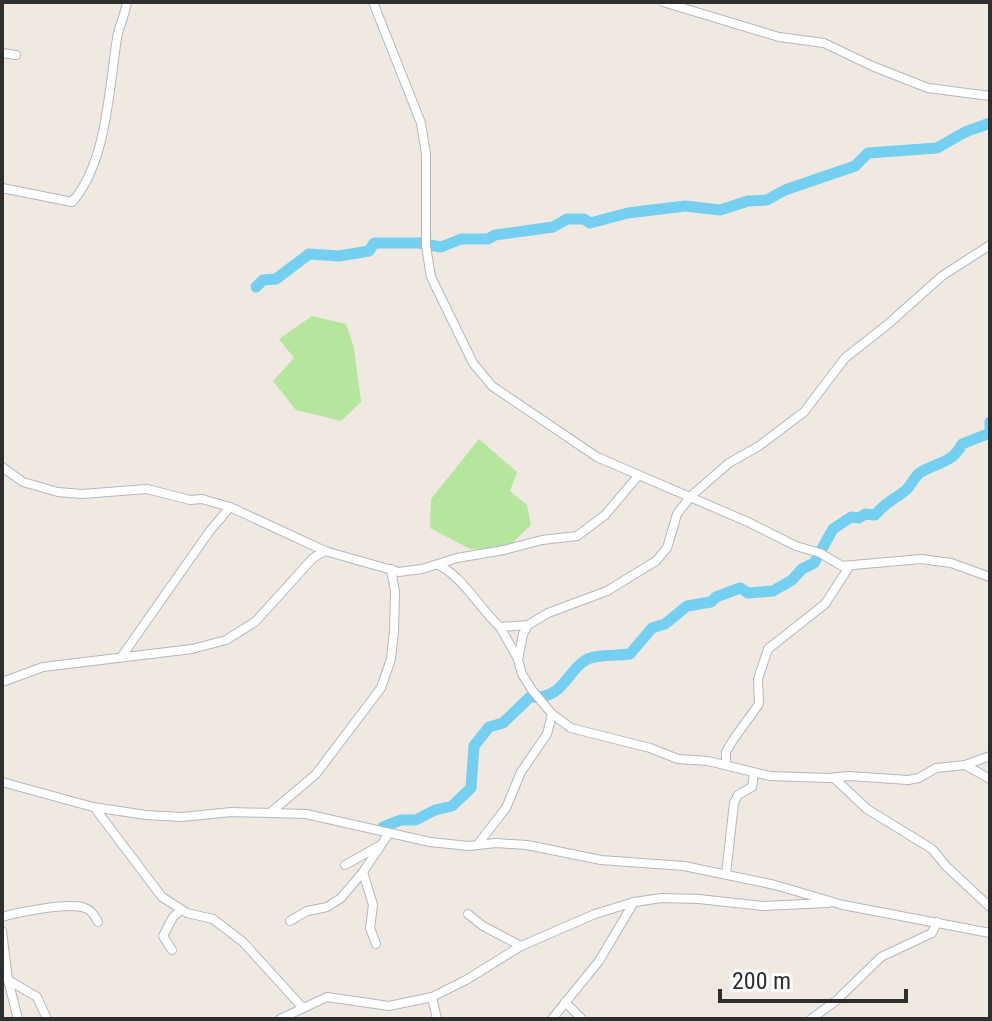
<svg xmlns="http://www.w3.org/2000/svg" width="992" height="1021" viewBox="0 0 992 1021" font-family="'Roboto Condensed',sans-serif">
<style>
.green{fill:#b6e59e}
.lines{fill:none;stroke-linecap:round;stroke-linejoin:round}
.river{stroke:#75cff0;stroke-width:11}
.minor-casing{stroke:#b4b7c1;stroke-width:10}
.minor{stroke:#fff;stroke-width:8}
</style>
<rect width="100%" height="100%" fill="#efe9e1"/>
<!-- green -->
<g class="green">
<path d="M 312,316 L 346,324 L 354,348 L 361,402 L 341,421 L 296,410 L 273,381 L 294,358 L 279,339 Z"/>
<path d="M 479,439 L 517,472 L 510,491 L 527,505 L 531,525 L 507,548 L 470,549 L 430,528 L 431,499 Z"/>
</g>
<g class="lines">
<!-- river -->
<g class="river">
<path d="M 256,287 L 263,280 L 276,279 L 309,254 L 339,256 L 369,251 L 374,243 L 419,243 L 441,247 L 461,239 L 488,239 L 495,235 L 553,227 L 567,219 L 584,219 L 590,223 L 628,213 L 685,206 L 720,210 L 748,201 L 767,200 L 785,190 L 855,166 L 868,153 L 937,148 L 965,132 L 990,123"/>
<path d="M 383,827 L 401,820 L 416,820 L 435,810 L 452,806 L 471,788 L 474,746 L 489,727 L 503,723 L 530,697 C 564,700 566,671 586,660 C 596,654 618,656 630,654 L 652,628 L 665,624 L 687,606 L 711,602 L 716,597 L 740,588 L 748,593 L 773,591 L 792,580 L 802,569 L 814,563 L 833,529 L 851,517 L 859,518 L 865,514 L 875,515 C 887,501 892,501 905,491 C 911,486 914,476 921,472 C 936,463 954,462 962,444 L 990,433 L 990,422"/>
</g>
<!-- minor casing -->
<g class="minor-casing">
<g id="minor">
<path d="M 373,2 L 421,123 L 426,154 L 426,246 L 431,277 L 473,363 L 492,386 L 597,457 L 748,522 L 796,546 L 820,553 L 842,566 L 921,559 L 951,563 L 990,577"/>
<path d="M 663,2 L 779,37 L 824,43 L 872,66 L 928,88 L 990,96"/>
<path d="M 2,53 L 16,55"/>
<path d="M 2,188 L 72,202 C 107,163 109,88 117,38 C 119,26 125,15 127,2"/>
<path d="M 990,245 L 942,276 L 887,325 L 845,358 L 804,412 L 759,446 L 729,463 L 691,496 L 677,514 L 667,548 L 656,561 L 607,591 L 548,613 L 528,625 L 523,634 L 518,660 L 522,674 L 532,690 L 552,714 L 571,728 L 650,748 L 678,759 L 708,761 L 770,776 L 828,778 L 849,776 L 908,780 L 919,778 L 936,768 L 965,765 L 990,756"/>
<path d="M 2,467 L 23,482 L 58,492 L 82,494 L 147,489 L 190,500 L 202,499 L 230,507 L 325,551"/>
<path d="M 439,565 C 465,579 478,607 500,627"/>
<path d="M 122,656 L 209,532 L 230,507"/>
<path d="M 517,657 L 500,627 L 528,625"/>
<path d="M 2,682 L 43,667 L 192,649 L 226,640 L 255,622 L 313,558 L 325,551 L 399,572 L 422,569 L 457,558 L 504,550 L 542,540 L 577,536 L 605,515 L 638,476"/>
<path d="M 726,764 L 726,752 L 733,740 L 759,704 L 758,679 L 768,649 L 825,604 L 849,567"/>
<path d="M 965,765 L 990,779"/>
<path d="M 834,778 L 867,809 L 932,849 L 946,866 L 990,907"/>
<path d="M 2,782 L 93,807 L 146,815 L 182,817 L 231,812 L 306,814 L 430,842 L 469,846 L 496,843 L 527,845 L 601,860 L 684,866 L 775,885 L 843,905 L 990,933"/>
<path d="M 94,807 L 162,897 L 187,913 L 213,919 L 243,942 L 302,1007"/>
<path d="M 270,813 L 316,774 L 381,688 L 391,659 L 394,631 L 395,592 L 391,569"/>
<path d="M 478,844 L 506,808 L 521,772 L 547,734 L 552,714"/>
<path d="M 345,865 L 379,846"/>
<path d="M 363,872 L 373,905 L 370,928 L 376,944"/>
<path d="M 726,874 L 734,803 L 738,795 L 752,787 L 754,773"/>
<path d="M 468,914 L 483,926 L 521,946"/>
<path d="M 2,917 C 18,912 70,902 85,908 C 92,910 95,917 98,922"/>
<path d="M 290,921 L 307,911 L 327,907 L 341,898 L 363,872 L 389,833"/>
<path d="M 2,931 L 8,980 L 18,1019"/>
<path d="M 172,950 L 163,936 L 173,917 L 181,910"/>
<path d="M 8,980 L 37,997 L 47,1019"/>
<path d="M 432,997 L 437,1019"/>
<path d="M 565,1002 L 582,1019"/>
<path d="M 280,1019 L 327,997 L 389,1006 L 432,997 L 466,980 L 521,946 L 595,914 L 634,902 L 662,898 L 699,899 L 763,906 L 828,903"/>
<path d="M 552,1019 L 599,961 L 634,902"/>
<path d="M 811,1019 L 837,1000 L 881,957 L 932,933 L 937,922"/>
</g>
</g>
<!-- minor -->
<use href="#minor" class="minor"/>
</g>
<!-- border -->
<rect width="992" height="1021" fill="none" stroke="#2e2e2e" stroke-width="8"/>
<!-- scale -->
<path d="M720 989v12h186v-12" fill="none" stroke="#2e2e2e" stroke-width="4"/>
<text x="732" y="989" font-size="24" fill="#2e2e2e" stroke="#ffffff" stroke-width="6" paint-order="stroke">200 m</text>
</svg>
